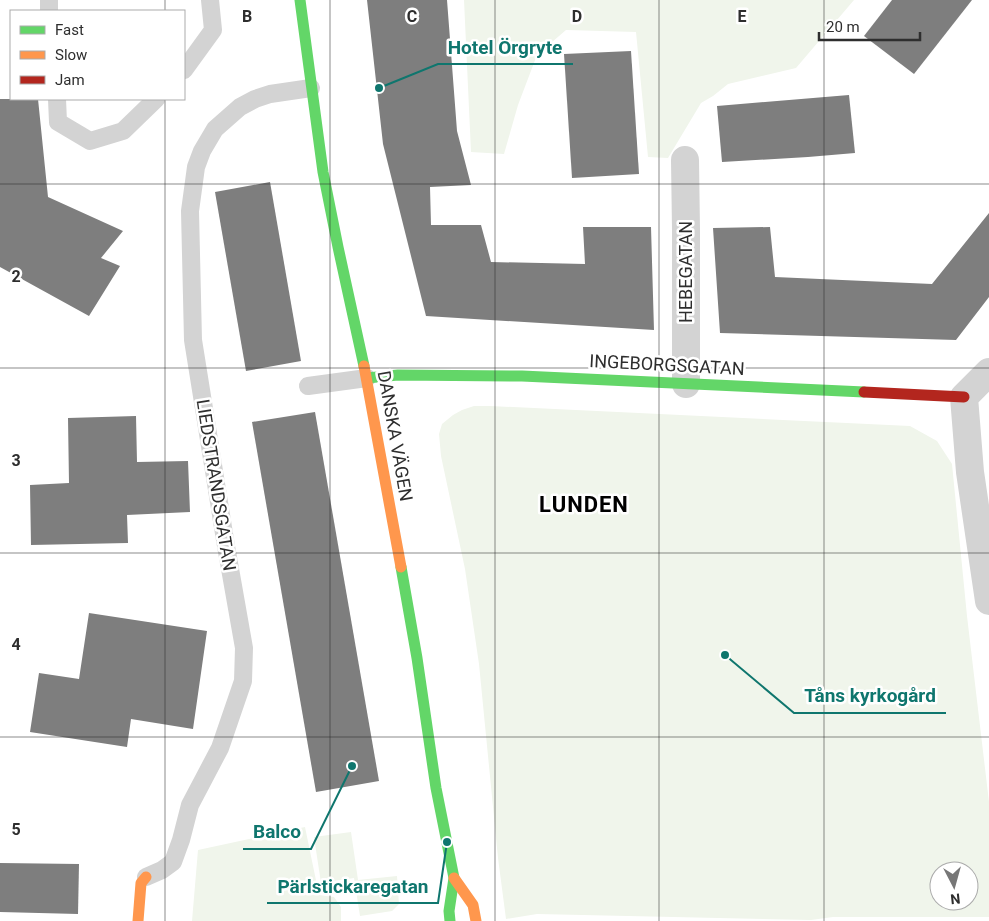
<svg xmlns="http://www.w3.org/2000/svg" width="989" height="921" viewBox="0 0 989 921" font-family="Roboto,sans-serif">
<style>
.green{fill:#f0f5eb;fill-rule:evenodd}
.building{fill:#7e7e7e}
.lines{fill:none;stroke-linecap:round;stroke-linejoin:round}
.lane{stroke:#d3d3d3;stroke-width:18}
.street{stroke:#d3d3d3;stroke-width:28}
.fast{stroke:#63d668;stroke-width:11}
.slow{stroke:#ff974d;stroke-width:11}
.jam{stroke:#b3261e;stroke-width:11}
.grid{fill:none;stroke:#2e2e2e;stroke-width:1;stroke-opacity:0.55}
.labels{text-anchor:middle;stroke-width:5;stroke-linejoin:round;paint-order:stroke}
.street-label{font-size:18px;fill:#2e2e2e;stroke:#fff}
.district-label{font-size:22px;font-weight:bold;letter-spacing:1px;fill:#000;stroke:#fff}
.grid-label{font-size:16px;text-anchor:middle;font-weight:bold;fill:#2e2e2e;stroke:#fff;stroke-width:5;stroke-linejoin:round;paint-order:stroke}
.leader{fill:none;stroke:#0f766e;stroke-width:2}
.callout-dot{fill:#0f766e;stroke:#fff;stroke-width:2}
.callout-label{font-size:19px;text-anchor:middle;font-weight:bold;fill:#0f766e;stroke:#fff;stroke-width:5;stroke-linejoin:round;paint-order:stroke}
</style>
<rect width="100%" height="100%" fill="#fff"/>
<!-- green -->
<g class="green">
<path d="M 464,0 L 854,0 L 796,68 L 728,84 L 713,96 L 701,103 L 668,158 L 648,157 L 636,32 L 566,30 L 537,55 L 518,105 L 504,154 L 471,152 Z"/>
<path d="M 474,406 L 490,406 L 910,426 L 937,441 L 952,464 L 967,616 L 989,802 L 989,917 L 833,917 L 811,920 L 537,914 L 506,919 L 498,858 L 479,664 L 465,569 L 441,456 L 439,434 L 442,424 L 453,415 L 462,410 ZM 939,871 L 969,871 L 969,901 L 939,901 Z"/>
<path d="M 305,827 L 319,895 L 334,897 L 341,907 L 341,921 L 192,921 L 198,850 Z"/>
<path d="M 351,832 L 358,880 L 397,876 L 399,904 L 392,911 L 360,916 L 354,878 L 321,883 L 314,837 Z"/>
</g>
<!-- building -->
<g class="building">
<path d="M 367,0 L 447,0 L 457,131 L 471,185 L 430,187 L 431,225 L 481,225 L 491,262 L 585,264 L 583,227 L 651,227 L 654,330 L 426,316 L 383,144 Z"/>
<path d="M 892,0 L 972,0 L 914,74 L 864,36 Z"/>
<path d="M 631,51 L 639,174 L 572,178 L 564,54 Z"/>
<path d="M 849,95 L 855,153 L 808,157 L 722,162 L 717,106 Z"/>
<path d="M 0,99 L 38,99 L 48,197 L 123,231 L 101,258 L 120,266 L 89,316 L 0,267 Z"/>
<path d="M 270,182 L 301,361 L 246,371 L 215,192 Z"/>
<path d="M 989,213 L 989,297 L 956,340 L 720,333 L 713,228 L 770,227 L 775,277 L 932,284 Z"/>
<path d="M 315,412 L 379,781 L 316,792 L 252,422 Z"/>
<path d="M 136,416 L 137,462 L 188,461 L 190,512 L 127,515 L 128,543 L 31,545 L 30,485 L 69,483 L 68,418 Z"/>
<path d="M 89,613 L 207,631 L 193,729 L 131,719 L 127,747 L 30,732 L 39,673 L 79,679 Z"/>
<path d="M 0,863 L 79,864 L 78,914 L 0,912 Z"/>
</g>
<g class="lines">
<!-- lane -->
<g class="lane">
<path d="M 49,0 L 49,11"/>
<path d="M 184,70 L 213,30 L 210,0"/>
<path d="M 57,99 L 58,122 L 90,141 L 123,131 L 156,99"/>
<path d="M 308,386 L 367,378"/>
<path d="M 146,877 L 162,870 L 173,862 L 181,840 L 190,805 L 220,748 L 243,681 L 244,648 L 226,546 L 193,340 L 190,211 L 196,167 L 202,151 L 215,129 L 240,107 L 255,99 L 270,94 L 311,88"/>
</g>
<!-- street -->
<g class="street">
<path d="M 685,160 L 686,230 L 686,384"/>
<path d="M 989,372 L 964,397 L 970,472 L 989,601"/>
</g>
<!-- fast -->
<g class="fast">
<path d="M 300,0 L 323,172 L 338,247 L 364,366"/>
<path d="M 367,378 L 398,375 L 522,376 L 864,392"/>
<path d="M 401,567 L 417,658 L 436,788 L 454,878 L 449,911 L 450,921"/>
</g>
<!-- slow -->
<g class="slow">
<path d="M 364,366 L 401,567"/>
<path d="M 454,878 L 473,905 L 476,921"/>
<path d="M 138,921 L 141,883 L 146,877"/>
</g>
<!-- jam -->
<path class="jam" d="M 864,392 L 964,397"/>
</g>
<!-- grid -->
<path class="grid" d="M 165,0 L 165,11M 330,0 L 330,921M 495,0 L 495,921M 659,0 L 659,921M 824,0 L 824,921M 165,99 L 165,921M 0,184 L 989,184M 0,368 L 989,368M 0,553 L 989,553M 0,737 L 989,737"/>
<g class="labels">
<!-- street labels -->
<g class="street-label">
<text transform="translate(686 272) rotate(-90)" y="6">HEBEGATAN</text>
<text transform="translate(667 365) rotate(3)" y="6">INGEBORGSGATAN</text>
<text transform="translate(395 436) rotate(80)" y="6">DANSKA VÄGEN</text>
<text transform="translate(216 485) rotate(81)" y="6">LIEDSTRANDSGATAN</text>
</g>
<!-- district labels -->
<g class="district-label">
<text x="584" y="512">LUNDEN</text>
</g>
</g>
<g class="grid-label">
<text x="247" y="22">B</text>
<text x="412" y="22">C</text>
<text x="577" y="22">D</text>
<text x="742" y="22">E</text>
<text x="16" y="282">2</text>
<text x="16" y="466">3</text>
<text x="16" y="650">4</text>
<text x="16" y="835">5</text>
</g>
<!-- callouts -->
<path class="leader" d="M379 88L438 64H573M725 655L794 713H946M352 766L311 849H243M447 842L438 903H267"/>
<g class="callout-dot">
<circle cx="379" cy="88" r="5"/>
<circle cx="725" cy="655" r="5"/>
<circle cx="352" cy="766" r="5"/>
<circle cx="447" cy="842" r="5"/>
</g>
<g class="callout-label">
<text x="505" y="54">Hotel Örgryte</text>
<text x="870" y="702">Tåns kyrkogård</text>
<text x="277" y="838">Balco</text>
<text x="353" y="893">Pärlstickaregatan</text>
</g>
<!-- legend -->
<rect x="10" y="10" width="175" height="90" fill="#ffffff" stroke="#ababab"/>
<rect x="20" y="26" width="25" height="8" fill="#63d668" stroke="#ababab"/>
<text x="55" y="35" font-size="15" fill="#2e2e2e">Fast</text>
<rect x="20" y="51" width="25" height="8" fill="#ff974d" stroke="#ababab"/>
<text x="55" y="60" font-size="15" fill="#2e2e2e">Slow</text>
<rect x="20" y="76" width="25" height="8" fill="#b3261e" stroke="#ababab"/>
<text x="55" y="85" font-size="15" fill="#2e2e2e">Jam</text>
<!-- north arrow -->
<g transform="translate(954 886) rotate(174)"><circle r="24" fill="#ffffff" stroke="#ababab"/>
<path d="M0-4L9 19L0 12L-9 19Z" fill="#777777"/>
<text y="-8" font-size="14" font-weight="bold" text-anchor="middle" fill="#2e2e2e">N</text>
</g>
<!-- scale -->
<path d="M819 32v8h101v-8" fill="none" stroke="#2e2e2e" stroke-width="2.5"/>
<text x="826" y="32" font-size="15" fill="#2e2e2e" stroke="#ffffff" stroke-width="4" paint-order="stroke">20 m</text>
</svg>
